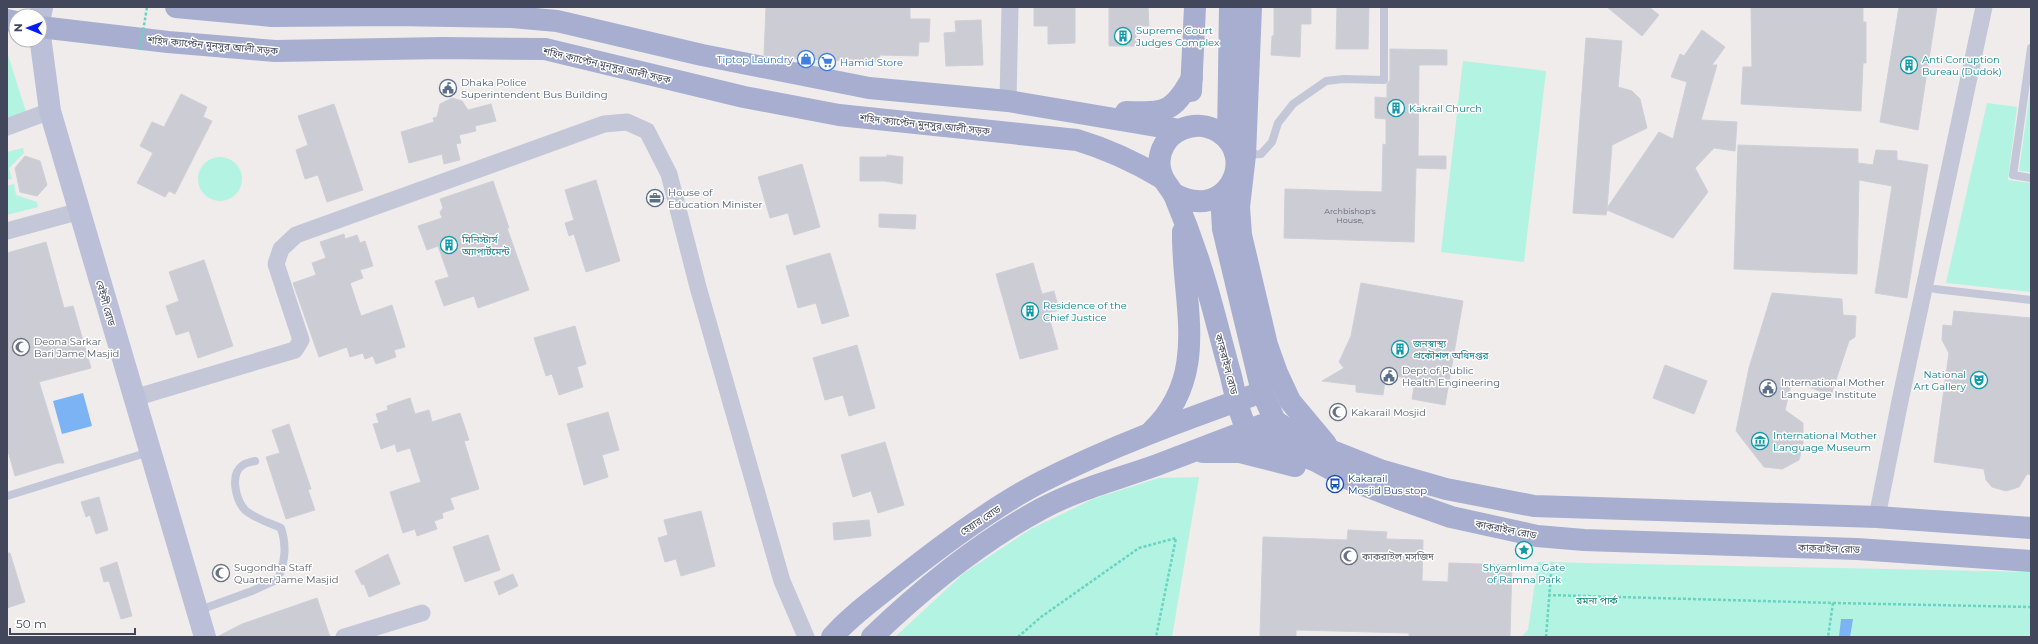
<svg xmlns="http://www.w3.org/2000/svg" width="2038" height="644" viewBox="0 0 2038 644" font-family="Montserrat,'Noto Sans Bengali',sans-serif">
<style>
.green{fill:#b3f3e1}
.water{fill:#7bb3f5}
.building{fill:#cbccd4;stroke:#cfcfd8}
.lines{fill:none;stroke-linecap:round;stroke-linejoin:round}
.path{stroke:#68d4c3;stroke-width:2.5;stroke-dasharray:3 2;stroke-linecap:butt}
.service{stroke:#c3c7d8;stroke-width:8}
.minor{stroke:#c3c7d8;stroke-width:17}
.secondary{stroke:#bbbfd8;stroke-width:22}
.primary{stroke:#a7aecf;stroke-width:22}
.path-bridge{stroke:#68d4c3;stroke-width:2.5;stroke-dasharray:3 2;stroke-linecap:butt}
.labels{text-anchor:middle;stroke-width:3;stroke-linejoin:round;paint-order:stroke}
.number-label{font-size:8px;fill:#646879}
.culture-label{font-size:10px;fill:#0d838f;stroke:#fff;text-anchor:start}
.street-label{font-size:10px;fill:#42475b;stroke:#fff}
.shop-label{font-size:10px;fill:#366cbe;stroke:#fff;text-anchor:end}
.service-label{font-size:10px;fill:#4e5e75;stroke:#fff;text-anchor:start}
.worship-label{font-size:10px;fill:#5b616d;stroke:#fff;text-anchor:start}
.transit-label{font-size:10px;fill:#164399;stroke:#fff;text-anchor:start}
.park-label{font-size:10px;fill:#0c836f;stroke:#fff}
</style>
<rect width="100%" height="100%" fill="#efeceb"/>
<!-- green -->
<g class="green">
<path d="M 7,52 L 26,112 L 7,118 Z"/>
<path d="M 1463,61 L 1546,71 L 1524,262 L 1441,252 Z"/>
<path d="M 2031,85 L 2031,172 L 2019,171 Z"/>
<path d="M 1987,103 L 2017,107 L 2008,180 L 2031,183 L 2031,292 L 1946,283 Z"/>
<path d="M 23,148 L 24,153 L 9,168 L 12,179 L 7,180 L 7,152 Z"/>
<circle cx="220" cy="179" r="22"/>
<path d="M 14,184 L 16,195 L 37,202 L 38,207 L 7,215 L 7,186 Z"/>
<path d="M 1199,477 L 1172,637 L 895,637 L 964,573 L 1031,529 L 1093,499 L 1159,478 Z"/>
<path d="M 1538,562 L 2031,572 L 2031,637 L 1521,637 L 1528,630 Z"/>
</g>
<!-- water -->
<g class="water">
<path d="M 83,393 L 92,426 L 62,434 L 53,401 Z"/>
<path d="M 1841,619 L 1853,619 L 1850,637 L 1839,637 Z"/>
</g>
<!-- building -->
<g class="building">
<path d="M 766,7 L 910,7 L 910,19 L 930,19 L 929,42 L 919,42 L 918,56 L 880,55 L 879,62 L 783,58 L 764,55 Z"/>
<path d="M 1034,7 L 1075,7 L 1075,43 L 1048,44 L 1048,26 L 1034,26 Z"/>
<path d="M 1109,7 L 1148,7 L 1149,26 L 1136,26 L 1136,46 L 1109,46 Z"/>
<path d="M 1274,7 L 1311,7 L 1311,24 L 1301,24 L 1300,57 L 1271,55 L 1272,36 L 1274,36 Z"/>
<path d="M 1337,7 L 1369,7 L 1368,49 L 1336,49 Z"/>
<path d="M 1607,7 L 1649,7 L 1659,15 L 1642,36 Z"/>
<path d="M 1751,7 L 1863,7 L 1863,22 L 1866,22 L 1866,63 L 1863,63 L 1861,111 L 1741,104 L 1743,67 L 1752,67 Z"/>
<path d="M 1899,7 L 1937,7 L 1918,130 L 1880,122 Z"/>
<path d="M 981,20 L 983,65 L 946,66 L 944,33 L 956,32 L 955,21 Z"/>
<path d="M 1702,30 L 1725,47 L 1712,65 L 1717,65 L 1701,120 L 1737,122 L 1735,151 L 1714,148 L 1695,168 L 1708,192 L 1673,238 L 1607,210 L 1606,215 L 1573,213 L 1586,38 L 1622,41 L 1618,87 L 1632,91 L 1640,99 L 1647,128 L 1612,145 L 1607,208 L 1659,132 L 1673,139 L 1687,82 L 1671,77 L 1680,54 L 1684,56 Z"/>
<path d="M 1390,49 L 1447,50 L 1447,65 L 1419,65 L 1418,156 L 1446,156 L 1446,169 L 1416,168 L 1414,242 L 1284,238 L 1285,189 L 1382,192 L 1383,144 L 1386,145 L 1386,119 L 1375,118 L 1375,97 L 1387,98 L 1387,84 L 1390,80 Z"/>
<path d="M 181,94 L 207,107 L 203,117 L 212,121 L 175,194 L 169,191 L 165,197 L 137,183 L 153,153 L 140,146 L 152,122 L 164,127 Z"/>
<path d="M 452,98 L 462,101 L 468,110 L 491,104 L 496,121 L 475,126 L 476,131 L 459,135 L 461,143 L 456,144 L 460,160 L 444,164 L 442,154 L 409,163 L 401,132 L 434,122 L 433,118 L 437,117 L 440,104 Z"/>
<path d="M 334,104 L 363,190 L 327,202 L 318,175 L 305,179 L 296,150 L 308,145 L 298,116 Z"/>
<path d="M 1738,145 L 1858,149 L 1858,163 L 1873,165 L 1876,150 L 1897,151 L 1897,160 L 1928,165 L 1907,298 L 1875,293 L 1892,186 L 1859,180 L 1857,274 L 1734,269 Z"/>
<path d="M 887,155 L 903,157 L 902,184 L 885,181 L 860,181 L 860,157 L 887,157 Z"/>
<path d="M 25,156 L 40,161 L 47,185 L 37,196 L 20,192 L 15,168 Z"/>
<path d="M 802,164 L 820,227 L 794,235 L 788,213 L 770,218 L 758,177 Z"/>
<path d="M 596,180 L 620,261 L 586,272 L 574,234 L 569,236 L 565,223 L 574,220 L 565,190 Z"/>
<path d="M 493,181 L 509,228 L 507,228 L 529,290 L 478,308 L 474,296 L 444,306 L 435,281 L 449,277 L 438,246 L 427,250 L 418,226 L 442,218 L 440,212 L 443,208 L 440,199 Z"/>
<path d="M 879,214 L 916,215 L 915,229 L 879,227 Z"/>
<path d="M 344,234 L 345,239 L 357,235 L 360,243 L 365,241 L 373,266 L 360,270 L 363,278 L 350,283 L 361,316 L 392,305 L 403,340 L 405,347 L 394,350 L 396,357 L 376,364 L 373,356 L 365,359 L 363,353 L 350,357 L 347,347 L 319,357 L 293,283 L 316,275 L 312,263 L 326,258 L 320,242 Z"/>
<path d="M 46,242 L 64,308 L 73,306 L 91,368 L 39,382 L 64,463 L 58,463 L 15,476 L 7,447 L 7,253 Z"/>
<path d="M 830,253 L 849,316 L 822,324 L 816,303 L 798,308 L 786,266 Z"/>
<path d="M 204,260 L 233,346 L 198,358 L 189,331 L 176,335 L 166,306 L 179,301 L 169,272 Z"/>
<path d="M 1033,263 L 1042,294 L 1054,291 L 1059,310 L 1048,313 L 1058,349 L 1020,359 L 996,274 Z"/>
<path d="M 1361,283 L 1463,301 L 1445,405 L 1412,399 L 1415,380 L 1386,374 L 1383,395 L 1356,392 L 1356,385 L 1322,381 L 1344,368 L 1339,362 L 1351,336 Z"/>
<path d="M 1772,293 L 1842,299 L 1843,315 L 1856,316 L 1855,337 L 1849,341 L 1831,395 L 1792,381 L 1785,410 L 1803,423 L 1803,444 L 1799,460 L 1782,469 L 1764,467 L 1736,431 L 1749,368 Z"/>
<path d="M 1954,311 L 2031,318 L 2031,475 L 2027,474 L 2019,487 L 2006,491 L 1992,487 L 1986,480 L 1984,469 L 1934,462 L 1949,353 L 1942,340 L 1943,325 L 1952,326 Z"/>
<path d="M 575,326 L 586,364 L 577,367 L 583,387 L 559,395 L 552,374 L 546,376 L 534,338 Z"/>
<path d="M 857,345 L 875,408 L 849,416 L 843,395 L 825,400 L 813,358 Z"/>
<path d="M 1665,365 L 1707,381 L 1694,414 L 1653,398 Z"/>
<path d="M 410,398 L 415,414 L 429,410 L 432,422 L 460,413 L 469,440 L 464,441 L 479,489 L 450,498 L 454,509 L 442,513 L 443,518 L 434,521 L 437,529 L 417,536 L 415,529 L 403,533 L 390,492 L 421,482 L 410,448 L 397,452 L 395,444 L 381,449 L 373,424 L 379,423 L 376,414 L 388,410 L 387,406 Z"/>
<path d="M 608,412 L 619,450 L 602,455 L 608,477 L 584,485 L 567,424 Z"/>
<path d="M 289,424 L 311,489 L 308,490 L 315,510 L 286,519 L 266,457 L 280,453 L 272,430 Z"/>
<path d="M 885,442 L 904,505 L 878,513 L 871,491 L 853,497 L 841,455 Z"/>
<path d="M 99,497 L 108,530 L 96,534 L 90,515 L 86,517 L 81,502 Z"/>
<path d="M 701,511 L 715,566 L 681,576 L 676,559 L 665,562 L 658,538 L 668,535 L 664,520 Z"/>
<path d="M 869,520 L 871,536 L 834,540 L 833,523 Z"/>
<path d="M 1348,530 L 1387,532 L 1386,539 L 1423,540 L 1422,581 L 1448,582 L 1449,563 L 1512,565 L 1510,637 L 1409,637 L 1409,633 L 1296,630 L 1296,637 L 1260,636 L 1263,537 L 1347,540 Z"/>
<path d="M 488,535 L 500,570 L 465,582 L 453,547 Z"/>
<path d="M 7,553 L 10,553 L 25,602 L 7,608 Z"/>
<path d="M 388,554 L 400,584 L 369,597 L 364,584 L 362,585 L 355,571 Z"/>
<path d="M 117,562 L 132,616 L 121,619 L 109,581 L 104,582 L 100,568 Z"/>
<path d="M 513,574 L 518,586 L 499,595 L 494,582 Z"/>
<path d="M 317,598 L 330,637 L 217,637 L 242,624 Z"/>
</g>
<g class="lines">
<!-- path -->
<g class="path">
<path d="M 1548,595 L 1833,603 L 1828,637"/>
<path d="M 1833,603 L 2031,607"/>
<path d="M 1018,637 L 1041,617 L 1139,548 L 1176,538 L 1156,637"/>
<path d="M 1546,637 L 1552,562"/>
</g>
<!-- service -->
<g class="service">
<path d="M 2031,48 L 2013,175 L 2031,178"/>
<path d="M 1245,155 L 1261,154 L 1272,142 L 1278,123 L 1293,104 L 1326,81 L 1343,79 L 1384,80 L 1384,7"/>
<path d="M 1935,289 L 2031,300"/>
<path d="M 7,496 L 149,452"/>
<path d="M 197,611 L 252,591 L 278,579 C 285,561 287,546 281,528 C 270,523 254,518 245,510 C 236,500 229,474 243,465 C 246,463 251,462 255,461"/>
</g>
<!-- minor -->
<g class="minor">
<path d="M 1008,101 L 1010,7"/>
<path d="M 7,127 L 50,111"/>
<path d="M 7,231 L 80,211"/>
<path d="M 134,398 L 295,350 L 301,340 L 276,264 L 281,249 L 296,235 L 604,124 L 627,122 L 647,131 L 669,174 L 698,287 L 782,581 L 806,637"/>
<path d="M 1877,517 L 1900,401 L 1984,7"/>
<path d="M 344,637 L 422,613"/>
</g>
<!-- secondary -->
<g class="secondary">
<path d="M 40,18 L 42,7"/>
<path d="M 40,36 L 50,111 L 205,637"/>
</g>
<!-- primary -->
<g class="primary">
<path d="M 176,7 L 272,16 L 394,15 L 512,17 L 557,21 L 702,55 L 869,88 L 1008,101 L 1180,130"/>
<path d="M 1251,7 L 1245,155 L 1239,207 L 1241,235 L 1267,345 L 1277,373 L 1290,401 L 1326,444"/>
<path d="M 7,20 L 16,22"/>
<path d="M 40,27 L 168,42 L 275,51 L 443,48 L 545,49 L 744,97 L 839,115 L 1077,140 C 1107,149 1135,162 1162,178"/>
<path d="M 1191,91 L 1195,7"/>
<path d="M 1126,112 C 1165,113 1173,113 1192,78"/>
<path d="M 1228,140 L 1230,7"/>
<path d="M 1174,194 C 1227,223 1258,157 1219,132 C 1208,125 1194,124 1182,129 C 1167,135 1157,152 1160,168 C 1162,182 1170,186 1175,197 C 1188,228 1199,259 1208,291 C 1216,319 1223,348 1231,376 C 1234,390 1240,419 1248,430 C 1250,433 1253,435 1255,436 L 1316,461 L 1353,481 L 1397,498 L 1451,517 L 1537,536 L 1584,540 L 1857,549 L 2031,561"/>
<path d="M 1221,195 L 1223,229 L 1262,392 L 1275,421 L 1292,432 L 1332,451 L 1380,470 L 1446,489 L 1534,506 L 1877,517 L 2031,528"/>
<path d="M 1152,431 C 1211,374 1182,303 1183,232"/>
<path d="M 1203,452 L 1240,452 L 1295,466"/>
<path d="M 832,637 C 851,615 876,598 898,580 C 942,545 994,506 1043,481 C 1110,447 1181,421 1251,396"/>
<path d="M 872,637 C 922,589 980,542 1041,509 C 1078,489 1118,479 1157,465 C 1192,452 1227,438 1262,425"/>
</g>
<!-- path-bridge -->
<path class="path-bridge" d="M 140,50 L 147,7"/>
</g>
<!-- icons -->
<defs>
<g id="building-ring" transform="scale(0.9)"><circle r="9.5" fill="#fff" stroke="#0f9aa8" stroke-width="1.5"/><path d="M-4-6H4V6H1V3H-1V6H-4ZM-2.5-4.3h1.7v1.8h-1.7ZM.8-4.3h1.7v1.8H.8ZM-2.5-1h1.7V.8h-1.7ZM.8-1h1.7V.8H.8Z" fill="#0f9aa8"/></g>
<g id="shop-ring" transform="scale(0.9)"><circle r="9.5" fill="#fff" stroke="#3f7fe0" stroke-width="1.5"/><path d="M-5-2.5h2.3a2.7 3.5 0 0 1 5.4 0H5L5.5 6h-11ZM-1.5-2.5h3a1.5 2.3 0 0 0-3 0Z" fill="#3f7fe0"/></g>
<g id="supermarket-ring" transform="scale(0.9)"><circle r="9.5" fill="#fff" stroke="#3f7fe0" stroke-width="1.5"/><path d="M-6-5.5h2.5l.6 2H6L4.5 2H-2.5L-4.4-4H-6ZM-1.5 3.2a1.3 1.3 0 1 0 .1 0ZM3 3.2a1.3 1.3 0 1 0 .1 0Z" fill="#3f7fe0"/></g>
<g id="civic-ring" transform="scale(0.9)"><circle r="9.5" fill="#fff" stroke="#5c6f8a" stroke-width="1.5"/><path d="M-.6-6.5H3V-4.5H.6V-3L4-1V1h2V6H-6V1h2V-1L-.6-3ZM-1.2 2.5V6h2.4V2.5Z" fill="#5c6f8a"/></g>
<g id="office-ring" transform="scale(0.9)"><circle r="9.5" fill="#fff" stroke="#5c6f8a" stroke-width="1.5"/><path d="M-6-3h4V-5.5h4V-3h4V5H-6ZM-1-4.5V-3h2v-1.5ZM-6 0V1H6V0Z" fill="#5c6f8a"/></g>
<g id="mosque-ring" transform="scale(0.9)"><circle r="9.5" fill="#fff" stroke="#6b7280" stroke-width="1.5"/><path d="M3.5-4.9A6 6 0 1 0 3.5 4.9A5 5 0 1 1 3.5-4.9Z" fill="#6b7280"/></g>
<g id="theatre-ring" transform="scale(0.9)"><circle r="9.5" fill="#fff" stroke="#0f9aa8" stroke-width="1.5"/><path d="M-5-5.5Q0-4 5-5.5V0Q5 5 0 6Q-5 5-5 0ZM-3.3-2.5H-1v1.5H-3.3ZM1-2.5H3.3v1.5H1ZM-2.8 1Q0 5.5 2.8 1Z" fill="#0f9aa8"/></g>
<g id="museum-ring" transform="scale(0.9)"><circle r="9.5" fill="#fff" stroke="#0f9aa8" stroke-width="1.5"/><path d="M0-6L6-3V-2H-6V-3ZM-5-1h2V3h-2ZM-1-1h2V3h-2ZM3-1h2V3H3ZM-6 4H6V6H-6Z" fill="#0f9aa8"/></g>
<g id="bus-ring" transform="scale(0.9)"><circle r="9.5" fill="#fff" stroke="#1a4fb4" stroke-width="1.5"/><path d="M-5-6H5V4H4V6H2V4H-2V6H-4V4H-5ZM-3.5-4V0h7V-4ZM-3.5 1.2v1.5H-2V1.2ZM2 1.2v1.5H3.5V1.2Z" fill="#1a4fb4"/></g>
<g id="sight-ring" transform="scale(0.9)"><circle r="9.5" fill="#fff" stroke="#0f9aa8" stroke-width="1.5"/><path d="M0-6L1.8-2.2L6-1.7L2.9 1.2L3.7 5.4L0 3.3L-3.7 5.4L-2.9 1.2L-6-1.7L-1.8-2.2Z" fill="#0f9aa8"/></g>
</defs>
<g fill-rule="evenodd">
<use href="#building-ring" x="1123" y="36"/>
<use href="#shop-ring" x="806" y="59"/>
<use href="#supermarket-ring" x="827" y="62"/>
<use href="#building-ring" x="1909" y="65"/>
<use href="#civic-ring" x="448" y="88"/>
<use href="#building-ring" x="1396" y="108"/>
<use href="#office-ring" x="655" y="198"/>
<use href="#building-ring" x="449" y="245"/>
<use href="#building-ring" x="1030" y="311"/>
<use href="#mosque-ring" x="21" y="347"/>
<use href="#building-ring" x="1400" y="349"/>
<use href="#civic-ring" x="1389" y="376"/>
<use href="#theatre-ring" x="1979" y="380"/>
<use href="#civic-ring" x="1768" y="388"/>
<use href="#mosque-ring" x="1338" y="412"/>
<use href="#museum-ring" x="1760" y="441"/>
<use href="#bus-ring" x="1335" y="484"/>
<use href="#sight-ring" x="1524" y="550"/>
<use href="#mosque-ring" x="1349" y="556"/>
<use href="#mosque-ring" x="221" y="573"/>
</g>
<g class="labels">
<!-- number labels -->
<g class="number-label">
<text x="1350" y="214">Archbishop's<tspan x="1350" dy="9">House,</tspan></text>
</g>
<!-- culture labels -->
<g class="culture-label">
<text x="1136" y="34">Supreme Court<tspan x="1136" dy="12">Judges Complex</tspan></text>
<text x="1922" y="63">Anti Corruption<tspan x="1922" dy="12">Bureau (Dudok)</tspan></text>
<text x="1409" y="112">Kakrail Church</text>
<text x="462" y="243">মিনিস্টার্স<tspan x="462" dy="12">অ্যাপার্টমেন্ট</tspan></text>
<text x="1043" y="309">Residence of the<tspan x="1043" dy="12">Chief Justice</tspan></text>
<text x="1413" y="347">জনস্বাস্থ্য<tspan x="1413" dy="12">প্রকৌশল অধিদপ্তর</tspan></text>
<text x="1966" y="378" text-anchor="end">National<tspan x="1966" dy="12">Art Gallery</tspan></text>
<text x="1773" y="439">International Mother<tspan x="1773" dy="12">Language Museum</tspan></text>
<text x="1524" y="571" text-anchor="middle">Shyamlima Gate<tspan x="1524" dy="12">of Ramna Park</tspan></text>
</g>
<!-- street labels -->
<g class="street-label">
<text transform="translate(213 45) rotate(5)" y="4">শহিদ ক্যাপ্টেন মুনসুর আলী সড়ক</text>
<text transform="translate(607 65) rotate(13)" y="4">শহিদ ক্যাপ্টেন মুনসুর আলী সড়ক</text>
<text transform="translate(925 124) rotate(6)" y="4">শহিদ ক্যাপ্টেন মুনসুর আলী সড়ক</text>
<text transform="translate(106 303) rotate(74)" y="4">বেইলী রোড</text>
<text transform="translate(1227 364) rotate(75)" y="4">কাকরাইল রোড</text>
<text transform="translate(980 520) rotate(-33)" y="4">হেয়ার রোড</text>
<text transform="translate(1506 529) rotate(11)" y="4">কাকরাইল রোড</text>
<text transform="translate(1829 548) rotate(2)" y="4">কাকরাইল রোড</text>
</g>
<!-- shop labels -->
<g class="shop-label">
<text x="793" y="63">Tiptop Laundry</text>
<text x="840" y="66" text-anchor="start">Hamid Store</text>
</g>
<!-- service labels -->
<g class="service-label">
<text x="461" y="86">Dhaka Police<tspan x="461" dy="12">Superintendent Bus Building</tspan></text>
<text x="668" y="196">House of<tspan x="668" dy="12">Education Minister</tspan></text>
<text x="1402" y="374">Dept of Public<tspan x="1402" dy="12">Health Engineering</tspan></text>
<text x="1781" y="386">International Mother<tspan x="1781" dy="12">Language Institute</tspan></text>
</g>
<!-- worship labels -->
<g class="worship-label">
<text x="34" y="345">Deona Sarkar<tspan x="34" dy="12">Bari Jame Masjid</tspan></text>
<text x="1351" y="416">Kakarail Mosjid</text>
<text x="1362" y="560">কাকরাইল মসজিদ</text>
<text x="234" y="571">Sugondha Staff<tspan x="234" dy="12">Quarter Jame Masjid</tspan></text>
</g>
<!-- transit labels -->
<g class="transit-label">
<text x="1348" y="482">Kakarail<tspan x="1348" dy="12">Mosjid Bus stop</tspan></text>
</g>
<!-- park labels -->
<g class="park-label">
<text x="1597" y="604">রমনা পার্ক</text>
</g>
</g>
<!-- border -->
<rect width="2038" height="644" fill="none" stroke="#42475b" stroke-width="16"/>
<!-- north arrow -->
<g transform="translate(28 28) rotate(271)"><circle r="19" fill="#ffffff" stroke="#b3b5bd"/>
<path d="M0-3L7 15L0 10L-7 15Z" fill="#051def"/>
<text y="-6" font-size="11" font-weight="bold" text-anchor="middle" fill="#42475b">N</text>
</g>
<!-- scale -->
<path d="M10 628v6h125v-6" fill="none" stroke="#42475b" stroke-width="2"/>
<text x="16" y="628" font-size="12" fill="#42475b" stroke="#ffffff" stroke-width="3" paint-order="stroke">50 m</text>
</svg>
